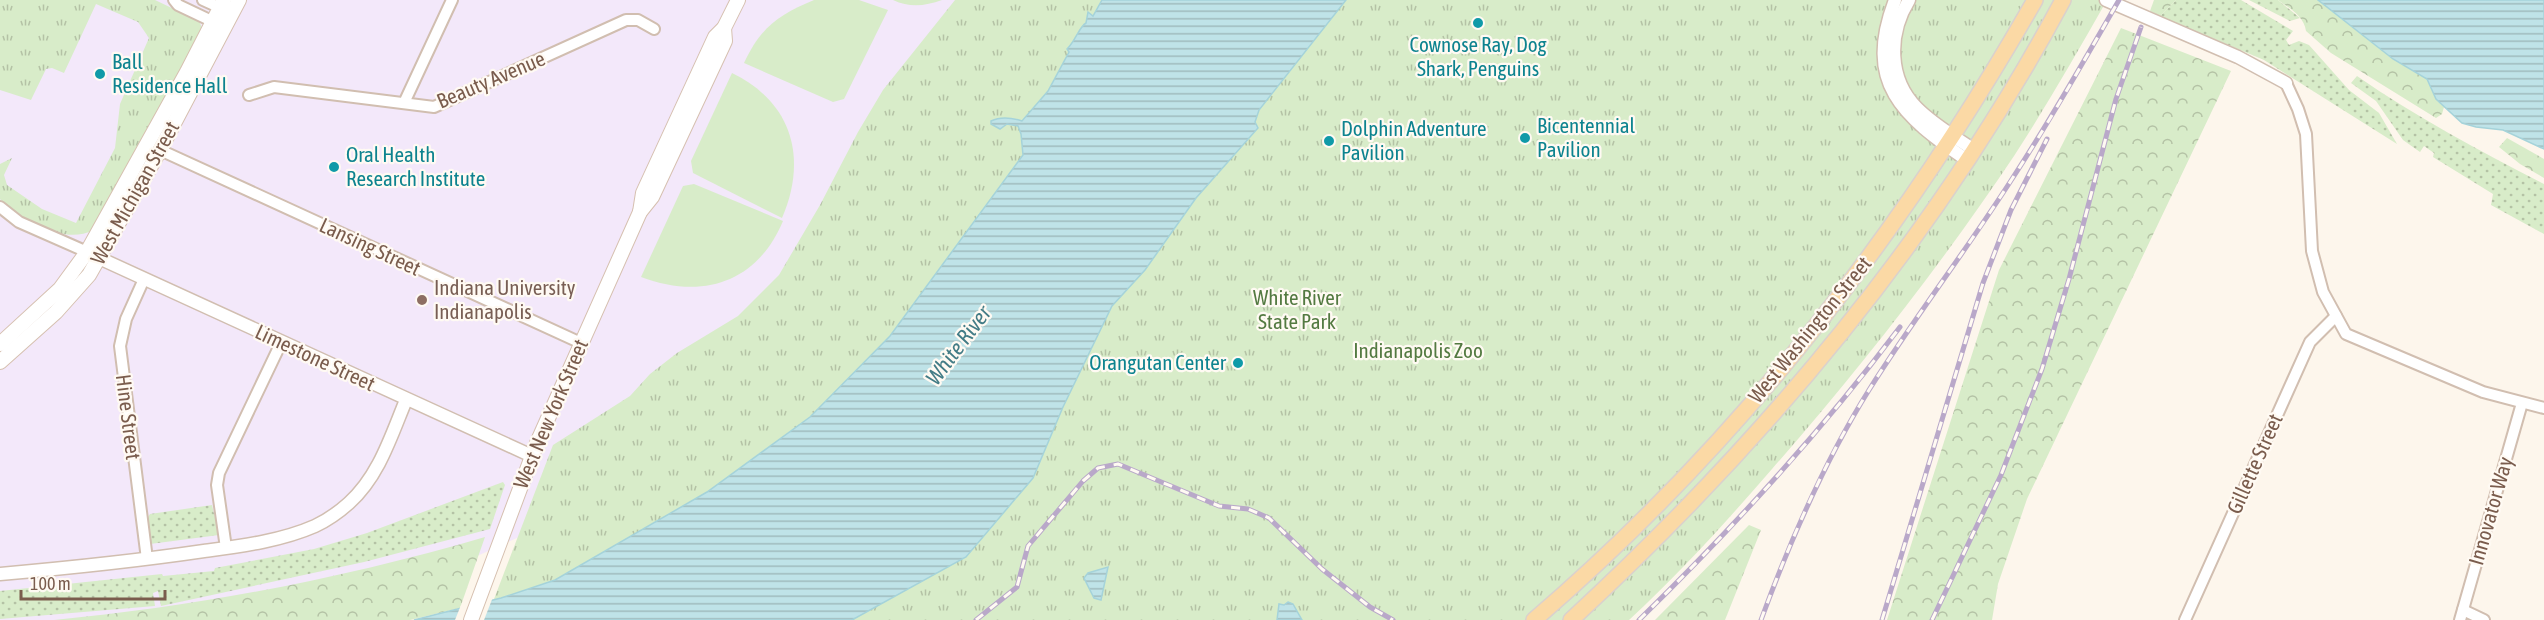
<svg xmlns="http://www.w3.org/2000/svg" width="2544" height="620" viewBox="0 0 2544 620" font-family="'Asap Condensed',sans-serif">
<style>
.education{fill:#f3e8fa}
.grass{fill:url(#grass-dots)}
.forest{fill:url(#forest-crowns)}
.park{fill:url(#park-tufts)}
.pitch{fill:#d8ecc9}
.water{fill:url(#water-rules);stroke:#a5d3da;stroke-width:1.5}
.pier{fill:#fdf6ec}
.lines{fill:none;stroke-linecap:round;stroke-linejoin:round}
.minor-casing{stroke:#d1beb0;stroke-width:14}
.tertiary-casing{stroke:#d1beb0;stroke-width:15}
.secondary-casing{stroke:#d6c0b0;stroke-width:16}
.primary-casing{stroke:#dad1cd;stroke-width:18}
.minor{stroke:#fff;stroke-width:10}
.tertiary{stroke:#fff;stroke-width:12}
.secondary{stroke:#fff;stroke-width:14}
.primary{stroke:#fbd9a5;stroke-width:15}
.rail-casing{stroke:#b9a8c9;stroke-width:5}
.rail{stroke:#fffaf3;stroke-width:3;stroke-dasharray:9;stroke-linecap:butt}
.culture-dot{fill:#0f9aa8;stroke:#fffaf3;stroke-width:2}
.education-dot{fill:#8d6e63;stroke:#fffaf3;stroke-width:2}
.labels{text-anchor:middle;stroke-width:4.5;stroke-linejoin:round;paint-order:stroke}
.culture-label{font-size:21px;fill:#0d838f;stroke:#fffaf3;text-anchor:start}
.street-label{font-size:21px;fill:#7a5c4d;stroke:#fffaf3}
.education-label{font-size:21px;fill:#785e54;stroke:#fffaf3;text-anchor:start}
.park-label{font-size:21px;fill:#537a41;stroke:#fffaf3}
.water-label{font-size:22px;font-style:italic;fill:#437c86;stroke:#fffaf3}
</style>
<defs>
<pattern id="grass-dots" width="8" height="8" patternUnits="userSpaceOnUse" patternTransform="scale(1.5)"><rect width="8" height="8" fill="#d8ecc9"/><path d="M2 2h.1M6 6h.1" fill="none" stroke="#b4c2a5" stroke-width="1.8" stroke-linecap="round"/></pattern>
<pattern id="forest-crowns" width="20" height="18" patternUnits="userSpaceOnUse" patternTransform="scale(1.5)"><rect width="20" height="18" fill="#d8ecc9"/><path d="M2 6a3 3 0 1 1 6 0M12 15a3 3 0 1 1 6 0" fill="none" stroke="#b4c2a5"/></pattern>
<pattern id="park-tufts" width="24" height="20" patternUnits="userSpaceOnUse" patternTransform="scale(1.5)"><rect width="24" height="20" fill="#d8ecc9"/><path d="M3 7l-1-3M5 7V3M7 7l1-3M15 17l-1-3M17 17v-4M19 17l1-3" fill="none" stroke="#b4c2a5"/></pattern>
<pattern id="water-rules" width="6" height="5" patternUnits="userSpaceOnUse" patternTransform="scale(1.5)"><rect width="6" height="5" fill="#bfe3e8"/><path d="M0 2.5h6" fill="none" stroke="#a0bbbe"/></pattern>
</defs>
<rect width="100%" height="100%" fill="#fdf6ec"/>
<!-- education -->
<path class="education" d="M 0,0 L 1105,0 L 675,467 L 406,588 L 215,620 L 0,620 Z"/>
<!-- grass -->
<g class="grass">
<path d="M 2176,0 L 2241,0 L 2293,31 L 2286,40 L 2289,45 L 2299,41 L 2309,45 L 2349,90 L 2379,113 L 2397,144 L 2264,60 L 2160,16 Z"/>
<path d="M 2249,0 L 2278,0 L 2300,18 L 2290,21 Z"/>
<path d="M 2357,76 C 2416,117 2480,151 2544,184 L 2544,234 L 2491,205 L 2493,194 L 2433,157 L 2434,153 L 2424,146 L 2420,152 L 2403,140 L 2376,101 L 2351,83 Z"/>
<path d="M 503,482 L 505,485 L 490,529 L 364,562 L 161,606 L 158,591 L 153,593 L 155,606 L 0,619 L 0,591 L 162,574 L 163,576 L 214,571 L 215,568 L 314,549 L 367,533 Z"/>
<path d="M 212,505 L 219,535 L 150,544 L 148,517 L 150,514 Z"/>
</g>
<!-- forest -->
<g class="forest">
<path d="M 2154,0 L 2176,0 L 2160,16 L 2150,11 Z"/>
<path d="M 2278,0 L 2318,0 L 2393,59 L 2427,79 L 2436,99 L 2444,107 L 2442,114 L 2436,118 L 2331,53 L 2306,31 C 2304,16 2289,8 2278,0 Z"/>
<path d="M 2121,28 L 2231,71 L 2027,499 L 1998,584 L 1992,620 L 1887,620 L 1999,270 Z"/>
<path d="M 2507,138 L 2544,159 L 2544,178 L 2520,164 L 2499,147 Z"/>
<path d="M 1749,525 L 1761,530 L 1725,620 L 1655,620 Z"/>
<path d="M 485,537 L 460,608 L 410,620 L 54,620 C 200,606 345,578 485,537 Z"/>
</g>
<!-- park -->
<g class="park">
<path d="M 0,0 L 155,0 L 199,21 L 203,30 L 93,230 C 66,245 27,222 5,205 L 0,199 L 0,164 L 12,158 L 4,175 L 7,185 L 42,209 L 76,223 L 115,148 L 120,104 L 149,38 L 138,22 L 96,4 L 64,73 L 52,68 L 46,69 L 31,100 L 0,90 Z"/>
<path d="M 955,0 L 2107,0 C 2077,53 2047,105 2014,156 C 1941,265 1859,370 1772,469 C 1727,521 1680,573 1629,620 L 486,620 L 553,445 L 630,396 L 650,374 L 677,353 L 738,316 L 779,275 L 820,205 L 858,132 L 883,90 Z"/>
</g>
<!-- pitch -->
<g class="pitch">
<path d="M 814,0 L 859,0 L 888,10 L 844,99 L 833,102 L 744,63 C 761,27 778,15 814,0 Z"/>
<path d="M 893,0 L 942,0 C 925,6 910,8 893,0 Z"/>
<path d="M 732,73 C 792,102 808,158 782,218 L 693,173 L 691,161 Z"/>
<path d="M 694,184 L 783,221 C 757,283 702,300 641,277 L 683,186 Z"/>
</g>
<!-- water -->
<g class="water">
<path d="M 1102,0 L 1346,0 L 1259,110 L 1255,122 L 1258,128 L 1196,198 L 1145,270 L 1112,306 L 1063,407 L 1033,478 L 966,557 L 852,620 L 414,620 L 501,598 L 555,580 L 707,492 L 810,417 L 890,336 L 1023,155 L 1021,134 L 1018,126 L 1007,124 L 1000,129 L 991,124 L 991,121 C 1001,116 1013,118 1022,121 L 1048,91 L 1069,52 L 1067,49 C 1075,42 1079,27 1086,23 L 1088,12 L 1093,16 Z"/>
<path d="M 2318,0 L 2544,0 L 2544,149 L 2503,130 L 2476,127 L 2462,123 L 2436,99 L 2427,79 L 2393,59 Z"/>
<path d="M 1108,567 L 1101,600 L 1094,598 L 1084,578 L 1088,573 Z"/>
<path d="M 1288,602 L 1293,604 L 1302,620 L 1277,620 L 1279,604 L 1284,605 Z"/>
</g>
<!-- pier -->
<path class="pier" d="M 493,597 L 484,620 L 455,620 L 461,605 Z"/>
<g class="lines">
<!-- minor casing -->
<g class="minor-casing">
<g id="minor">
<path d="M 174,0 L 178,5 L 218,24"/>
<path d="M 203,0 L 225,10"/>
<path d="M 2286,83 L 2298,109 L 2306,134 L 2312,251 L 2323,292 L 2346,334 L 2483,392 L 2544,408"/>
<path d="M 249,95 L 274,87 L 434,107 L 626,20 L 638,20 L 654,29"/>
<path d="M 404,103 L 452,0"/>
<path d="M 160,150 L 581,343"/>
<path d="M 0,207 L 19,222 L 94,255"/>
<path d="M 144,279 L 126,319 L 120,346 L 147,559"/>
<path d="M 226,548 L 217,485 L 219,473 L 281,343"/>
<path d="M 2463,610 L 2484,620"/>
<path d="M 2185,620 L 2310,342 L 2336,316"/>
<path d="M 2460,620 L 2522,403"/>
</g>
</g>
<!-- tertiary casing -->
<g class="tertiary-casing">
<g id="tertiary">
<path d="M 1895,0 C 1863,83 1902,116 1967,160"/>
<path d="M 1909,0 C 1888,34 1888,79 1917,108 C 1934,125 1955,137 1974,150"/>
<path d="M 2106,0 L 2238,57 L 2286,83"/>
<path d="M 99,258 L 532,456"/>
<path d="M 0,574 C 68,568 136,561 204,551 C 241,546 281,541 315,526 C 328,520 339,512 349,503 C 379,476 391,436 406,400"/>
</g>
</g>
<!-- secondary casing -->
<g class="secondary-casing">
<g id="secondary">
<path d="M 640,212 L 643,193 L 715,37 L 724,28 L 738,0"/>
<path d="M 0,344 L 60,289 L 87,252 L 187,72 L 224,0"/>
<path d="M 0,362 L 56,312 L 89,275 L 160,150 L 239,0"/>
<path d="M 471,620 L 537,443 L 640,212 L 652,197 L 725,41 L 724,28"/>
</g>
</g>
<!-- primary casing -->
<g class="primary-casing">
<g id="primary">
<path d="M 1534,620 C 1737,446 1903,232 2035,0"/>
<path d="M 1571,620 C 1765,441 1938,234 2063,0"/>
</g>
</g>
<!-- minor -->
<use href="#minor" class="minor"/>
<!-- tertiary -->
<use href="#tertiary" class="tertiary"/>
<!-- secondary -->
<use href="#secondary" class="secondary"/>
<!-- primary -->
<use href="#primary" class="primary"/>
<!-- rail casing -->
<g class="rail-casing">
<g id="rail">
<path d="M 976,620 L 1017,587 L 1028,546 L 1083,481 L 1098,468 L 1118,464 L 1219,506 L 1248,509 L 1269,518 L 1322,569 L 1370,607 L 1393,620"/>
<path d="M 1639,620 C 1733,528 1821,432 1900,327"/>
<path d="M 1761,620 C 1790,541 1824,462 1869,390 C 1914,318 1966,251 2012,179 C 2050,121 2084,61 2119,0"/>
<path d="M 1882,620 L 1983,283 L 2011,210 L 2047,139"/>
<path d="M 1932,620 L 2001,475 L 2042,369 L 2069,279 L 2116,99 L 2141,27"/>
</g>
</g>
<!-- rail -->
<use href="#rail" class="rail"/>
</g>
<!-- markers -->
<g class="culture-dot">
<circle cx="1478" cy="23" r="6"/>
<circle cx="100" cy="74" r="6"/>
<circle cx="1525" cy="138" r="6"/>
<circle cx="1329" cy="141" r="6"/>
<circle cx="334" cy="167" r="6"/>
<circle cx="1238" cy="363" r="6"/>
</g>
<circle class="education-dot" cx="422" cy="300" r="6"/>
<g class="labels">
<!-- culture labels -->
<g class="culture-label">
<text x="1478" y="52" text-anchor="middle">Cownose Ray, Dog<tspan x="1478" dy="24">Shark, Penguins</tspan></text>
<text x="112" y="69">Ball<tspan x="112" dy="24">Residence Hall</tspan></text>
<text x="1537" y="133">Bicentennial<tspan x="1537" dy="24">Pavilion</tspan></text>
<text x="1341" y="136">Dolphin Adventure<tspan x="1341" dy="24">Pavilion</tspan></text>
<text x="346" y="162">Oral Health<tspan x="346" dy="24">Research Institute</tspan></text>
<text x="1226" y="370" text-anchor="end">Orangutan Center</text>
</g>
<!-- street labels -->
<g class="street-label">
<text transform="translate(491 80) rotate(-23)" y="7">Beauty Avenue</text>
<text transform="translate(135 193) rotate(-61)" y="7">West Michigan Street</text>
<text transform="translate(370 247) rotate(25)" y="7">Lansing Street</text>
<text transform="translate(1810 330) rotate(-51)" y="7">West Washington Street</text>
<text transform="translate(315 358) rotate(25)" y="7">Limestone Street</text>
<text transform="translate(551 414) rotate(-67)" y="7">West New York Street</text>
<text transform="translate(128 417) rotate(83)" y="7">Hine Street</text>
<text transform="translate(2255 464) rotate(-66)" y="7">Gillette Street</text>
<text transform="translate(2491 511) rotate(-74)" y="7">Innovator Way</text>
</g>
<!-- education labels -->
<g class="education-label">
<text x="434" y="295">Indiana University<tspan x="434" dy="24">Indianapolis</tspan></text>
</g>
<!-- park labels -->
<g class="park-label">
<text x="1297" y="305">White River<tspan x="1297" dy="24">State Park</tspan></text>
<text x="1418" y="358">Indianapolis Zoo</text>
</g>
<!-- water labels -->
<g class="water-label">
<text transform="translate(958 345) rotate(-53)" y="8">White River</text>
</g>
</g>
<!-- scale -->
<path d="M21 590v9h144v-9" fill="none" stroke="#7a5c4d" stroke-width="3"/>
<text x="30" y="590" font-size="18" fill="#7a5c4d" stroke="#fffaf3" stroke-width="4.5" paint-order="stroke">100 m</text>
</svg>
